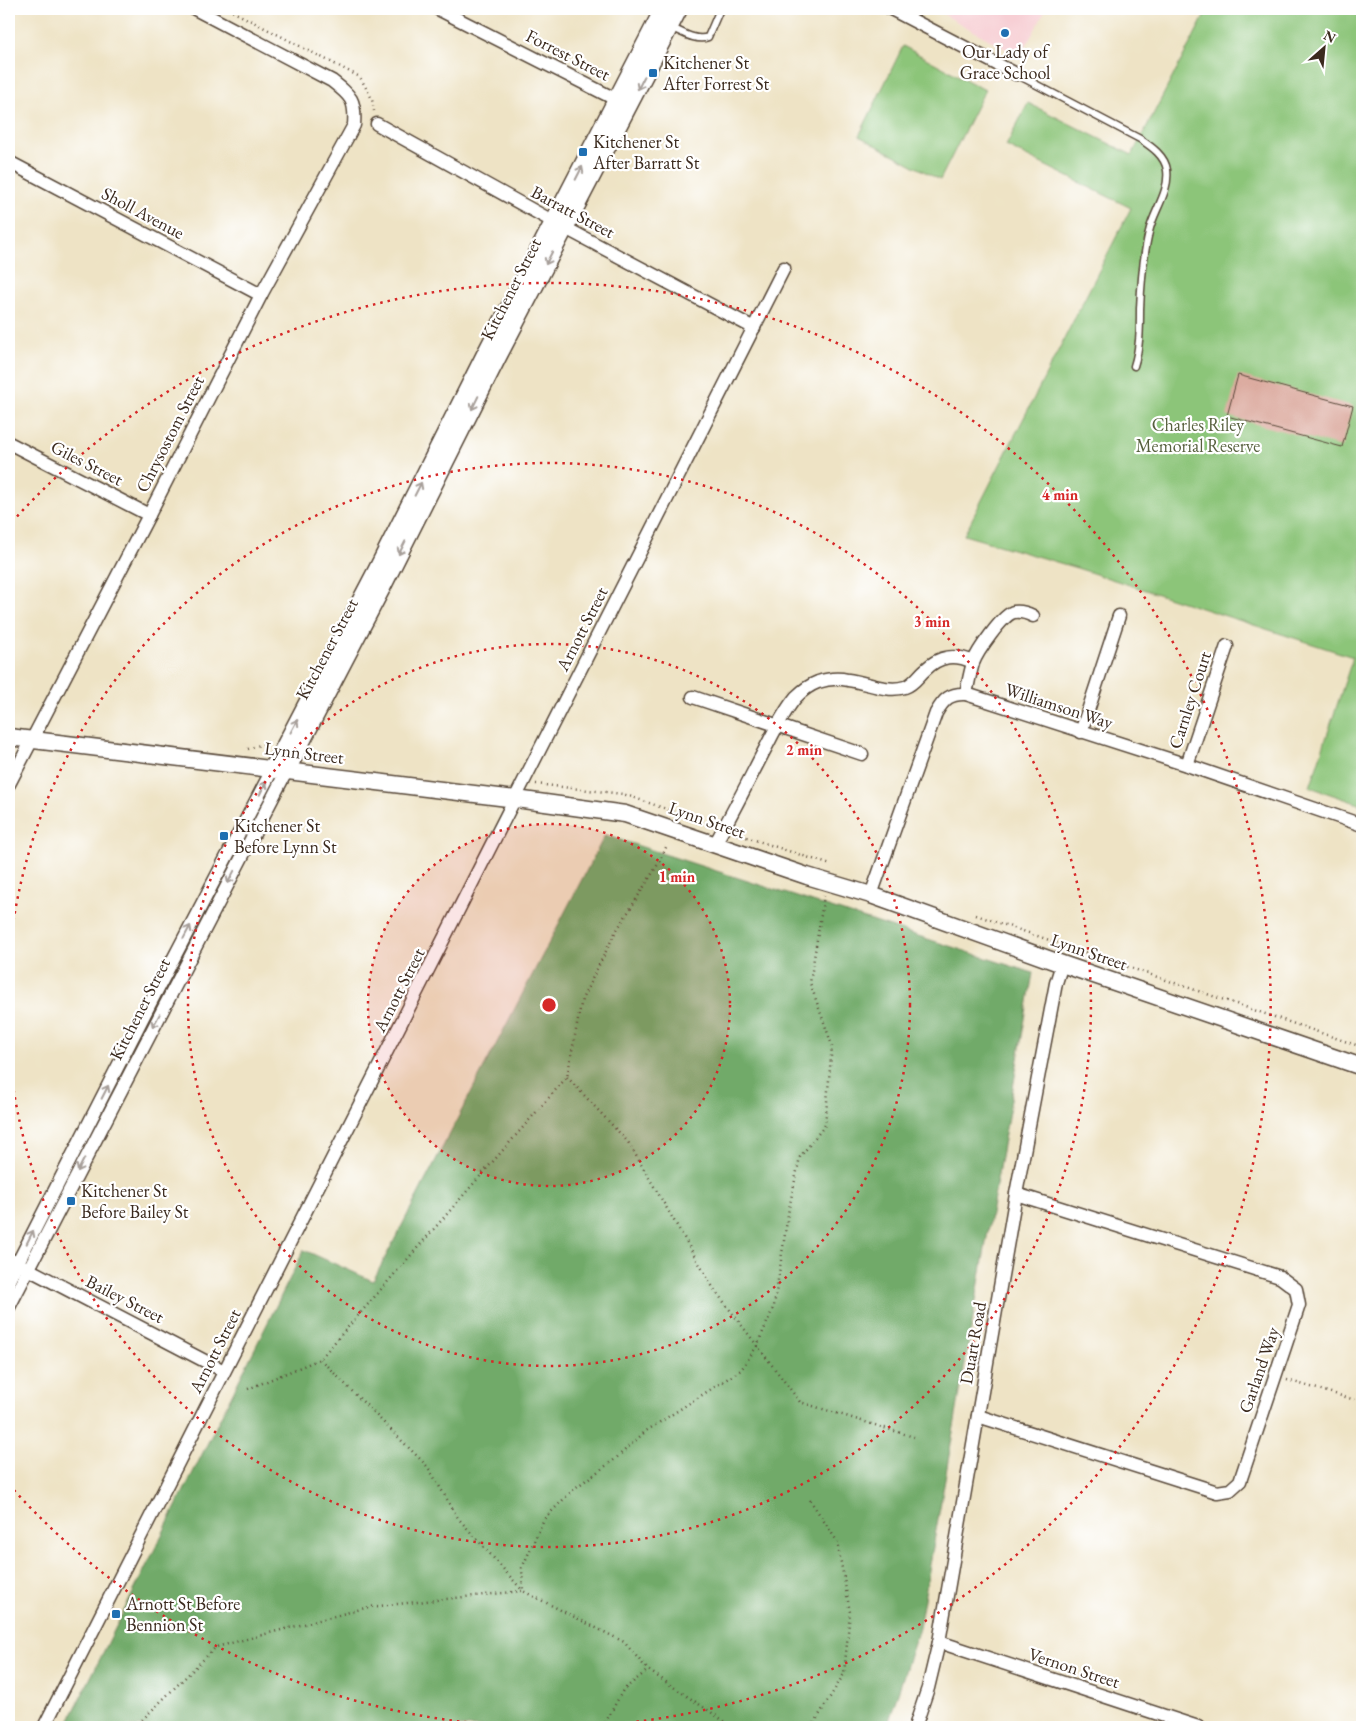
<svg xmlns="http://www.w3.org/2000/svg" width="1371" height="1736" viewBox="0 0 1371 1736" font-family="'EB Garamond',serif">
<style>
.built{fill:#f7cfd4}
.green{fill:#8cc579;stroke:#64784c}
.forest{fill:#71aa69;stroke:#566a44}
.building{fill:#d9a498}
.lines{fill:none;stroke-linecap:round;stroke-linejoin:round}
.service-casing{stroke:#564637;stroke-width:9}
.minor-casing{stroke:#564637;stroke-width:15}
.tertiary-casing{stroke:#564637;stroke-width:19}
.path{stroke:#564637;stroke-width:2.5;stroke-dasharray:1 4;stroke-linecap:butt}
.service{stroke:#fff;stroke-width:6}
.minor{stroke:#fff;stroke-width:12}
.tertiary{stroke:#fff;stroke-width:16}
.oneway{stroke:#a79f9a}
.ring{fill:none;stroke:#d62828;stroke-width:2.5;stroke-dasharray:2.5 5}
.poi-dot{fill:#1f6fb2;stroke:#fff;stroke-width:2}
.labels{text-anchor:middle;stroke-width:4.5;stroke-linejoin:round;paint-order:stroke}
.poi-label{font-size:18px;fill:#3b2a1e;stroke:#fff;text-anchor:start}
.street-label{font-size:18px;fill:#3b2a1e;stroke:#fff}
.park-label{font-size:18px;fill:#57603e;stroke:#fff}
.centre{fill:#d62828;stroke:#fff;stroke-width:2.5}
.ring-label{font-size:15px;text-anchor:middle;font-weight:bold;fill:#d62828;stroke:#fff;stroke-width:4.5;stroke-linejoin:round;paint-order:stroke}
</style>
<rect width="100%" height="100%" fill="#fff"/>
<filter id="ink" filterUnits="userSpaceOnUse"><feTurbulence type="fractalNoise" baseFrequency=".02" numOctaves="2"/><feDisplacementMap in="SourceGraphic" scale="10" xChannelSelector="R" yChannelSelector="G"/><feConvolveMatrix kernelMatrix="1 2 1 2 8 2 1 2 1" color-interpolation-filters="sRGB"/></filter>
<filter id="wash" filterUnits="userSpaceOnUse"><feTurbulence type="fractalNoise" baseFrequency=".0096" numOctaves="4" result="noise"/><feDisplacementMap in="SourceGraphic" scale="20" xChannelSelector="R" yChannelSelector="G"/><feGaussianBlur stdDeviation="1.12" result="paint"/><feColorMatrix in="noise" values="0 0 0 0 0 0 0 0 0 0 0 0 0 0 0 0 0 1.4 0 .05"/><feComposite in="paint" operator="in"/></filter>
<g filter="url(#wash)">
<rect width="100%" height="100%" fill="#eee3c5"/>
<!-- built -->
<path class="built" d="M 934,9 L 1046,9 L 1020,57 Z"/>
<!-- green -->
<g class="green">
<path d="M 1208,9 L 1362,9 L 1362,805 L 1310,787 L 1353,657 L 1077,568 L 964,535 L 1131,208 L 1006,146 L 1028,103 L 1132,155 Z"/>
<path d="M 903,46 L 985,90 L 940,180 L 859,136 Z"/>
</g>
<!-- forest -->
<path class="forest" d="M 605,835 L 1033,973 L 919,1628 L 887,1727 L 66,1727 L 304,1250 L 373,1281 Z"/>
<g id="blocks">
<!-- building -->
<path class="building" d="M 1238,375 L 1353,406 L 1342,447 L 1227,416 Z"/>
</g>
</g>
<g filter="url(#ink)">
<use href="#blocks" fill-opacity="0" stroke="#564637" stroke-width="1"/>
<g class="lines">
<!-- service casing -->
<g class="service-casing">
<g id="service">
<path d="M 670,27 C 682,32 696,42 708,37 L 720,9"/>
<path d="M 1016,74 L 1140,139 C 1152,147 1165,156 1167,170 C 1170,192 1153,212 1149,232 C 1143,257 1141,284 1140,309 C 1140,329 1140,347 1134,366"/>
</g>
</g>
<!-- minor casing -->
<g class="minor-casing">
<g id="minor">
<path d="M 438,9 L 623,103"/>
<path d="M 891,9 L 1016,74"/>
<path d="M 377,124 L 554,222 L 754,328"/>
<path d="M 9,162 L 261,295"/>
<path d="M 9,443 L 149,515"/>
<path d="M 966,694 C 968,684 970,673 973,663 C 977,652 1003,614 1014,612 C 1021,611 1027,613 1033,616"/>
<path d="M 693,697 L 862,754"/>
<path d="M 1081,732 L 1119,616"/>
<path d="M 1187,765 L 1227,646"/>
<path d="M 9,784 L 149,515 L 261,295 L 354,125 C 356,100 351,96 332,81 L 195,9"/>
<path d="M 715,844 C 732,814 747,784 763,753 C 773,734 782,714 796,697 C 802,691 810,685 818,682 C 827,679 839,678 848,680 C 866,682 887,693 905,687 C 914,684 918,676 925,670 C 940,655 955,654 973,662"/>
<path d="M 871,895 L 936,713 C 944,699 950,693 966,694 L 1187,765 L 1362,825"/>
<path d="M 9,1259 L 224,1371"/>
<path d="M 9,1280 L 145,1013 L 272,770"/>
<path d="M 9,1307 L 286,772"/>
<path d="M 978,1416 L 1217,1492 L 1230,1490 L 1240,1481 L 1299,1305 L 1296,1289 L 1280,1277 L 1016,1194"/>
<path d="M 939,1642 L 1198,1727"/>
<path d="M 44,1727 L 784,268"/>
<path d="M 915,1727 L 928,1688 L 939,1642 L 1016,1194 L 1056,983 L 1062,964"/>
</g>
</g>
<!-- tertiary casing -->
<g class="tertiary-casing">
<g id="tertiary">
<path d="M 9,737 L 516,799 L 625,814 L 807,876 L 871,895 L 1062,964 L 1362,1067"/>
<path d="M 272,770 L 376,571 L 486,352 L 663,9"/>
<path d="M 286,772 L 382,588 L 498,357 L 679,9"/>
</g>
</g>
<!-- path -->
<g class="path">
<path d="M 228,9 L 360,77 L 372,99 L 374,111"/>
<path d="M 248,749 L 268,742"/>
<path d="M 536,784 L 623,794 L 710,824"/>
<path d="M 737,834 L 831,865"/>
<path d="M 976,915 L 1362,1047"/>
<path d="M 567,1077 L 628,1142 L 714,1289 L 800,1402 L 914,1437"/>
<path d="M 320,1359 L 428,1467 L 458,1518 L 522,1590"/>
<path d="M 1287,1380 L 1362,1402"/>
<path d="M 248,1389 L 320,1359 L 567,1077 L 582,999 L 615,933 L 660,861 L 667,845"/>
<path d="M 810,1500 L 837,1541 L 850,1612 L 844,1674 L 812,1727"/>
<path d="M 730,1724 L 750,1727"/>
<path d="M 135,1727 L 216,1647 L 369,1607 L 522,1591"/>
<path d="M 603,1727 L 623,1690 L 648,1670"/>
<path d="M 733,1727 L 648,1670 L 624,1642 L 523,1591 L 522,1568 L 544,1519 L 575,1488 L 614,1460 L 646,1431 L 741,1370 L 757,1346 L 774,1306 L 789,1208 L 800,1157 L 825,1125 L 832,1045 L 810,983 L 824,896"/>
</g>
<!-- service -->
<use href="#service" class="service"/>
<!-- minor -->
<use href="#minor" class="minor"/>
<!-- tertiary -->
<use href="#tertiary" class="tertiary"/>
</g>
<!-- one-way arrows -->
<defs><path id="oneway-shaft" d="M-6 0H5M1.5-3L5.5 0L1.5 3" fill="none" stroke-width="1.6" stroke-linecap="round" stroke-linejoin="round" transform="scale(1.25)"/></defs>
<g class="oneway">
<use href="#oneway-shaft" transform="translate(641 83) rotate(117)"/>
<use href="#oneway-shaft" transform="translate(579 173) rotate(-63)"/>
<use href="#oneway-shaft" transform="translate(549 258) rotate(117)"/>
<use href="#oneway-shaft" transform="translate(475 403) rotate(116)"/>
<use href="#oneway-shaft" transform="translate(418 489) rotate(-63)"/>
<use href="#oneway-shaft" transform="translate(402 548) rotate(117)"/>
<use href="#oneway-shaft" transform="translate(294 726) rotate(-62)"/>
<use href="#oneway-shaft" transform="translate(263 788) rotate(-63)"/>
<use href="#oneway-shaft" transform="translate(231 877) rotate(118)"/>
<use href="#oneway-shaft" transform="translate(187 932) rotate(-62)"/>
<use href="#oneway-shaft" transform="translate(156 1021) rotate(118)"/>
<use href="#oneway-shaft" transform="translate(105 1092) rotate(-63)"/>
<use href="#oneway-shaft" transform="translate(81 1165) rotate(117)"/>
<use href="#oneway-shaft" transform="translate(30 1237) rotate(-63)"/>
</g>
</g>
<!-- distance rings -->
<circle cx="549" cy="1005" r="181" fill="#d62828" fill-opacity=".12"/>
<g class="ring">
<circle cx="549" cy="1005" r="181"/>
<circle cx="549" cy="1005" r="361"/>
<path d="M9 958A542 542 0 1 1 9 1052"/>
<path d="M12 522A722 722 0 1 1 12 1488"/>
</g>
<!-- markers -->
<g class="poi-dot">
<circle cx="1005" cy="33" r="5"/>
<rect x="648" y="68" width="10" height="10" rx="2.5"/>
<rect x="578" y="147" width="10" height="10" rx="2.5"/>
<rect x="219" y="831" width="10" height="10" rx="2.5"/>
<rect x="66" y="1196" width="10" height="10" rx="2.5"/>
<rect x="111" y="1609" width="10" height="10" rx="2.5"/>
</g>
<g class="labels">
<!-- poi labels -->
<g class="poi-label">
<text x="1005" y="58" text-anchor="middle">Our Lady of<tspan x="1005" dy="21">Grace School</tspan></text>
<text x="663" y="69">Kitchener St<tspan x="663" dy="21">After Forrest St</tspan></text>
<text x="593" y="148">Kitchener St<tspan x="593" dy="21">After Barratt St</tspan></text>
<text x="234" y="832">Kitchener St<tspan x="234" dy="21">Before Lynn St</tspan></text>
<text x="81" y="1197">Kitchener St<tspan x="81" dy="21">Before Bailey St</tspan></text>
<text x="126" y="1610">Arnott St Before<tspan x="126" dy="21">Bennion St</tspan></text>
</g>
<!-- street labels -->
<g class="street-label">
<text transform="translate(568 55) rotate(27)" y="6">Forrest Street</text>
<text transform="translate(573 212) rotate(28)" y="6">Barratt Street</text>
<text transform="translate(143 213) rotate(28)" y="6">Sholl Avenue</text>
<text transform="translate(511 289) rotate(-63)" y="6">Kitchener Street</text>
<text transform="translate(170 434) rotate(-63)" y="6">Chrysostom Street</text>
<text transform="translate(87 463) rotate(27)" y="6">Giles Street</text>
<text transform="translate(582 629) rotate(-63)" y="6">Arnott Street</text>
<text transform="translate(327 649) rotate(-62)" y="6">Kitchener Street</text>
<text transform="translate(1190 700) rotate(-72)" y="6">Carnley Court</text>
<text transform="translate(1059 706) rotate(18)" y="6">Williamson Way</text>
<text transform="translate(304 753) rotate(7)" y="6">Lynn Street</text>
<text transform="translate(707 820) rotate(19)" y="6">Lynn Street</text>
<text transform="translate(1089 952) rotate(19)" y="6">Lynn Street</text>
<text transform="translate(399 990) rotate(-63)" y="6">Arnott Street</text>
<text transform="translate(140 1009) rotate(-63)" y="6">Kitchener Street</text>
<text transform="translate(125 1299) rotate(27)" y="6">Bailey Street</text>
<text transform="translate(973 1343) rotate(-80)" y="6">Duart Road</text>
<text transform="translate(215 1351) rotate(-63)" y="6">Arnott Street</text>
<text transform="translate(1259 1370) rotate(-71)" y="6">Garland Way</text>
<text transform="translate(1074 1668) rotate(18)" y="6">Vernon Street</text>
</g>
<!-- park labels -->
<g class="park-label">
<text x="1198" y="431">Charles Riley<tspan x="1198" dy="21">Memorial Reserve</tspan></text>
</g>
</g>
<circle cx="549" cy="1005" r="8" class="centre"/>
<g class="ring-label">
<text x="1060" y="500">4 min</text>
<text x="932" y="627">3 min</text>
<text x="804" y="755">2 min</text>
<text x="677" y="882">1 min</text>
</g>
<!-- margin -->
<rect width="1371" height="1736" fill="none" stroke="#fff" stroke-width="30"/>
<!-- north arrow -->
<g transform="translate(1324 48) rotate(27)" stroke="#ffffff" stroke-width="4" paint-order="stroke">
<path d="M0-4L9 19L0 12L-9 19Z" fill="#3b2a1e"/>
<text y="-8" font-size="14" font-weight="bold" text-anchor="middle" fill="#3b2a1e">N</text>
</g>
</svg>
